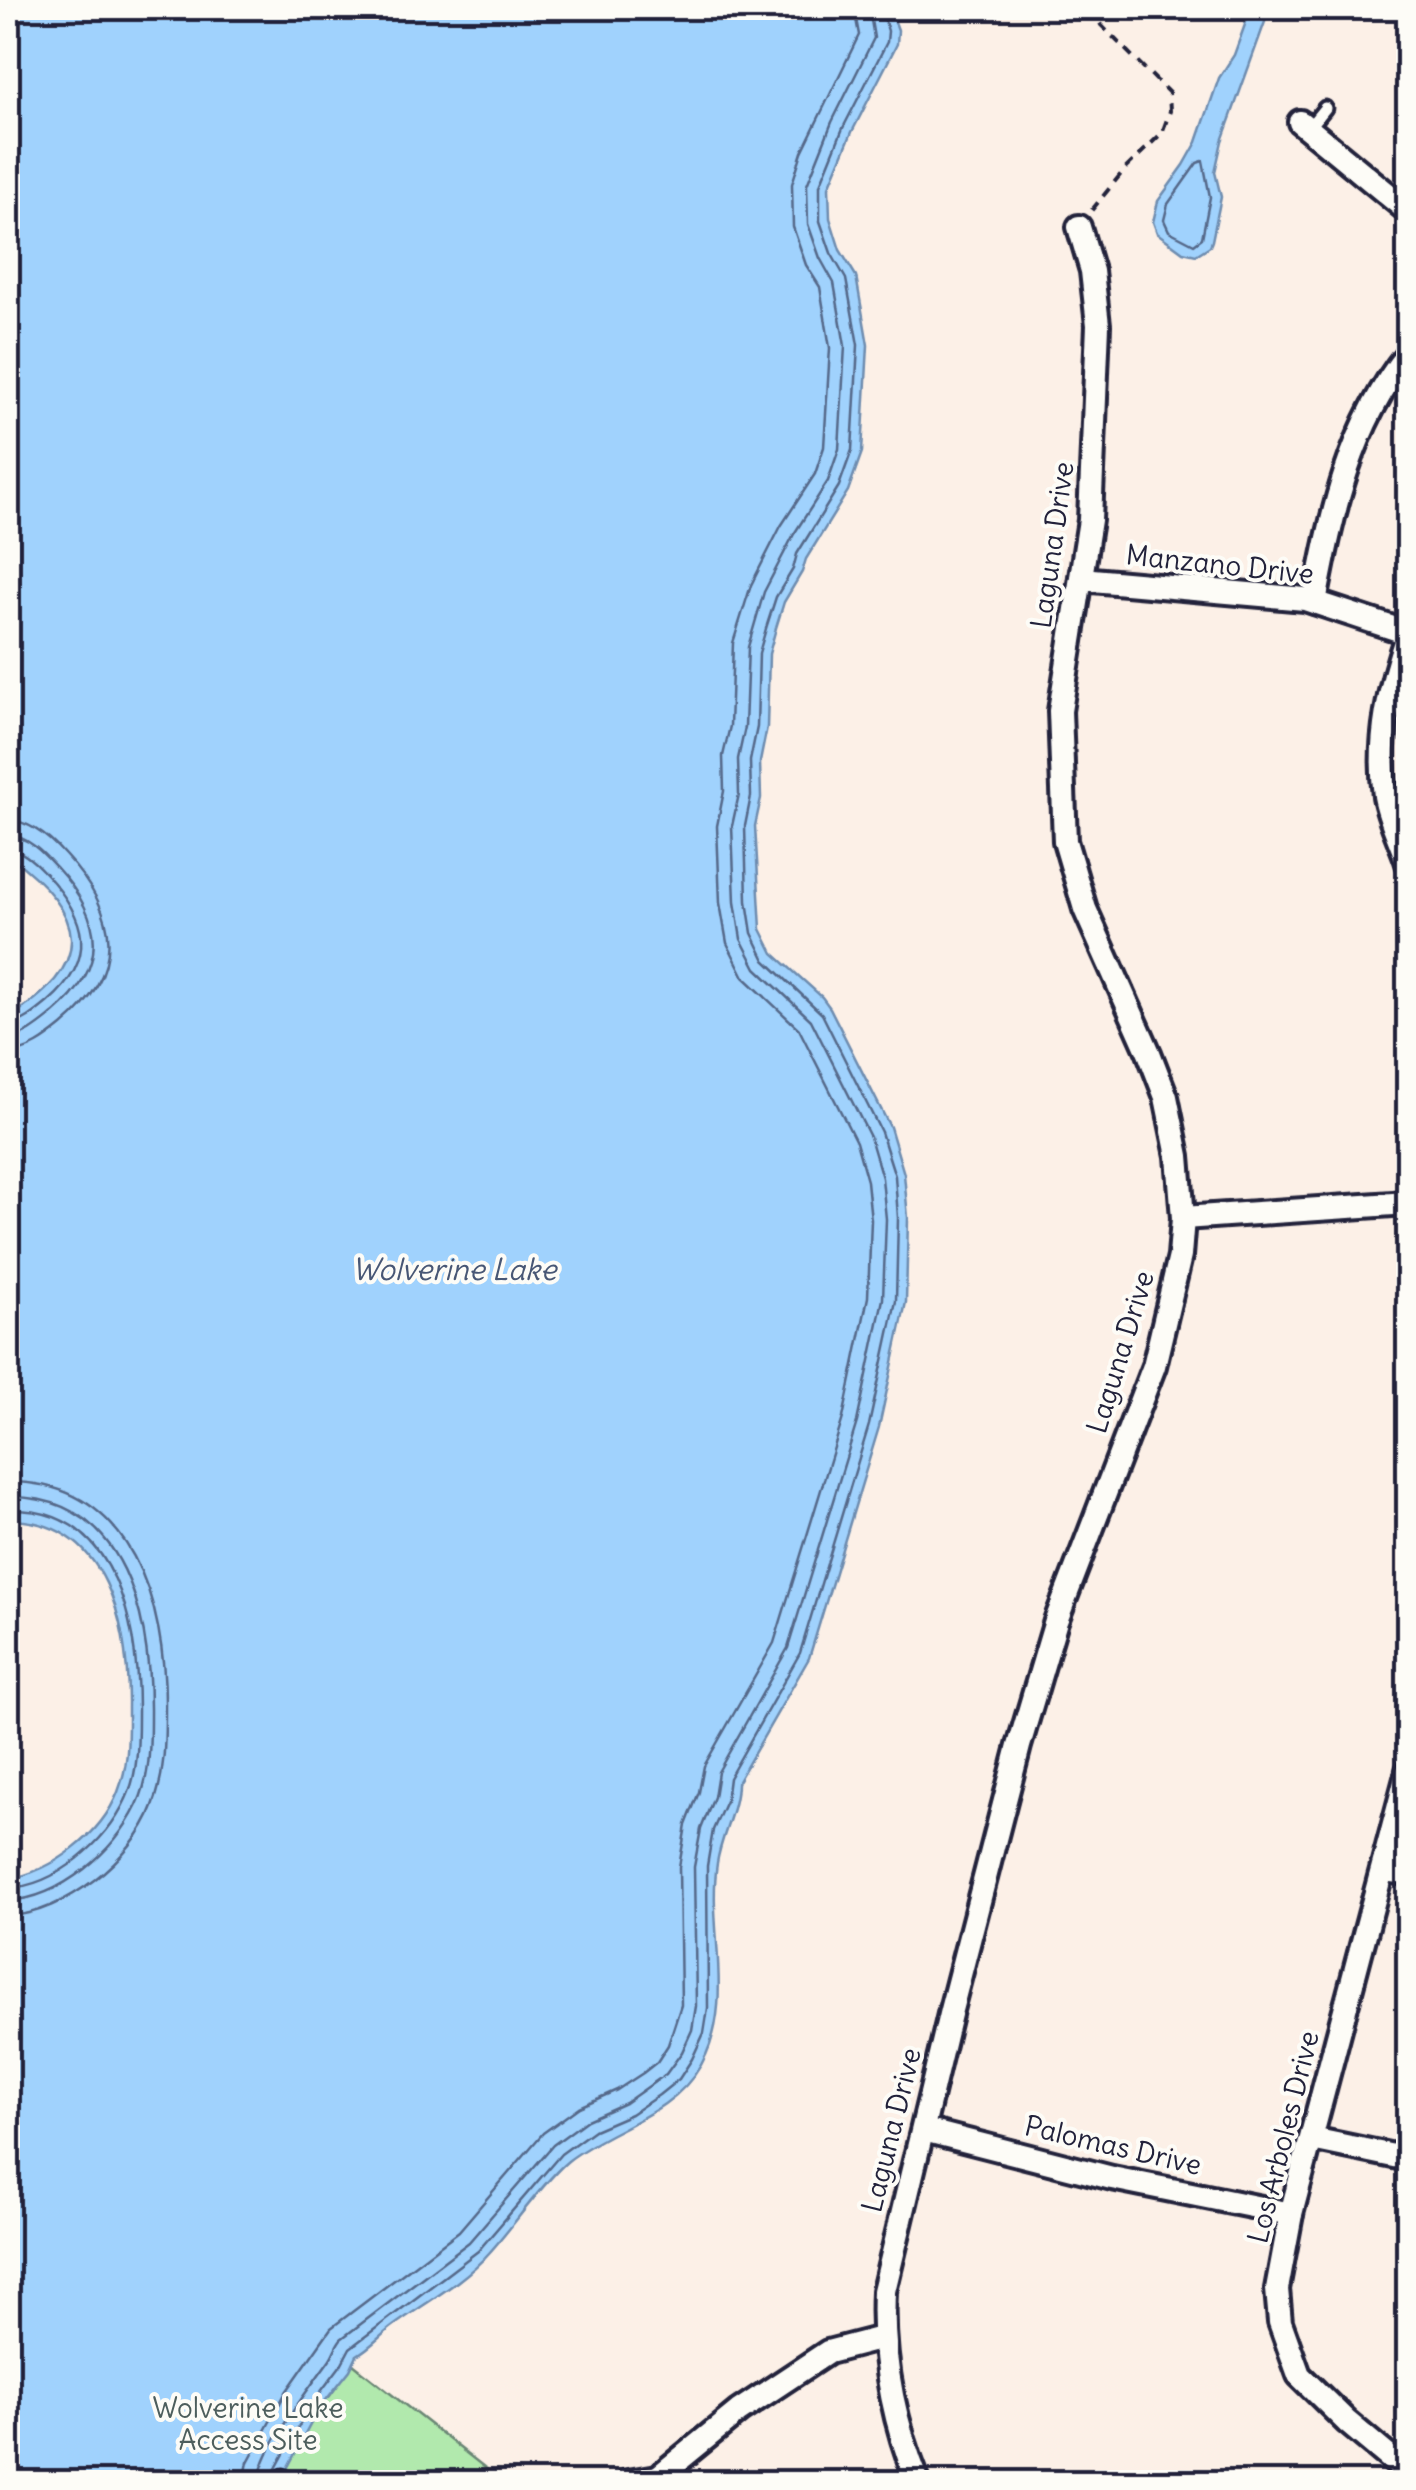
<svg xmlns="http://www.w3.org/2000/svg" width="1416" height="2490" viewBox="0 0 1416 2490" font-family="Delius,sans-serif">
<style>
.green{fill:#b1e9ad;stroke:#6a8674;stroke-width:2.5}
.water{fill:#a0d2fd;stroke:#6e8caf;stroke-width:2.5}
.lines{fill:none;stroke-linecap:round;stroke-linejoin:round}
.shore{stroke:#546889;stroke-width:2.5}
.lane-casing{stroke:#22223b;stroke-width:19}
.street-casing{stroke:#22223b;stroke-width:30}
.path{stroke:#22223b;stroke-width:4;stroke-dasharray:10 8;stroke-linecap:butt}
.lane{stroke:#fdfcf7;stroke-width:11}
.street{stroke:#fdfcf7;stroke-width:22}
.labels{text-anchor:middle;stroke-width:8;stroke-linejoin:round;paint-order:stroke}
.street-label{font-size:28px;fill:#22223b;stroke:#fdfcf7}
.park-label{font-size:28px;fill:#4d5e5d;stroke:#fdfcf7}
.water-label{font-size:30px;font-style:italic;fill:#485775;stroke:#fdfcf7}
</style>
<rect width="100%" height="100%" fill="#fcf0e7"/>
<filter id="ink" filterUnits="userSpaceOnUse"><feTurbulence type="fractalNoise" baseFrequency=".01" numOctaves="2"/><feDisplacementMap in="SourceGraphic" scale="20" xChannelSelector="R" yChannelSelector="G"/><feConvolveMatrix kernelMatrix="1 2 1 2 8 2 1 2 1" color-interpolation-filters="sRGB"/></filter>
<g filter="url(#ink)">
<!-- green -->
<path class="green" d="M 353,2364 L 503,2482 L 178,2482 L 329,2397 Z"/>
<!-- water -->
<g class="water">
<path d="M 8,8 L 890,8 L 898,30 L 897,44 L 852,132 L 829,187 L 830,218 L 840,250 L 856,276 L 868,345 L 862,452 L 848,491 L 806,559 L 802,572 L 784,602 L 776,628 L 769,654 L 767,727 L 760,762 L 761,798 L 755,826 L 761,929 L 773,953 L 822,997 L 830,1008 L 890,1127 L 904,1174 L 908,1218 L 906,1302 L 879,1427 L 809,1658 L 737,1783 C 737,1810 721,1835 717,1863 C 707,1930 736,2002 701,2065 C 672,2116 611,2127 568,2161 C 543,2182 512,2228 489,2253 C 463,2283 423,2304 392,2327 C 380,2336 370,2348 357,2355 L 350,2370 L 318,2410 L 280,2482 L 8,2482 L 8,1879 C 53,1871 101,1835 118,1792 C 129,1765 128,1737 128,1708 C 129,1627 109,1520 8,1520 L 8,1018 C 97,964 87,913 8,855 Z"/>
<path d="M 1251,8 L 1270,8 L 1222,141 L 1215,172 L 1221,197 L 1212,241 L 1210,246 L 1196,255 L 1183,252 L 1157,233 L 1153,222 L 1158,201 L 1184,165 L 1197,142 L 1219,78 L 1234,55 Z"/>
</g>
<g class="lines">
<!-- shore -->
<g class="shore">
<path d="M 1203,161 L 1210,197 L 1202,238 L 1194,244 L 1169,231 L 1164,220 L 1168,204 L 1197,163 Z"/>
<path d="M 8,820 C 31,821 50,838 65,855 C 120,914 127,971 62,1026 C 46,1039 29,1052 8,1053"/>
<path d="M 8,835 C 28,836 44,854 57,868 C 104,919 109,967 54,1013 C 40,1024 26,1037 8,1038"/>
<path d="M 8,848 C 22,850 36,863 46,874 C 87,918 98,959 48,1002 C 36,1012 23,1023 8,1025"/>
<path d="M 8,1482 C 133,1481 166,1606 165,1708 C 165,1742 165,1774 153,1806 C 134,1858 64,1914 8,1916"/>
<path d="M 8,1497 C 128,1495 151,1621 150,1716 C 150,1746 150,1778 137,1805 C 114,1852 61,1898 8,1901"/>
<path d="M 8,1510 C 119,1506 139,1630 138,1716 C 138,1744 138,1774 126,1799 C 106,1842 56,1886 8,1888"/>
<path d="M 244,2482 L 248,2462 L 286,2392 L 331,2328 L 459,2231 L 543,2133 L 579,2107 L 617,2090 L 643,2073 L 657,2062 L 668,2045 L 681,2005 L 679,1867 L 686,1825 L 699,1792 L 704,1766 L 774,1643 L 843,1418 L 868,1297 L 871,1220 L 867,1181 L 856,1142 L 799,1029 L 744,977 L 727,943 L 720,903 L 717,826 L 724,791 L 723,756 L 730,726 L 733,643 L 751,585 L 781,526 L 815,474 L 824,447 L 830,348 L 820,287 L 806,265 L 793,227 L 792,184 L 802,152 L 859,35 L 854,8"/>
<path d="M 259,2482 C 261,2448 310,2388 330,2359 C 334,2353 336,2345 341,2339 L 469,2242 L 553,2145 L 587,2120 L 625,2103 L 666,2074 L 682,2052 L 692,2030 L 696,2006 L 694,1867 L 701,1829 L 714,1797 L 718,1772 L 788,1648 L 857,1422 L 883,1299 L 886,1219 L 882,1178 L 870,1137 L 811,1020 L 756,968 L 741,939 L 735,902 L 732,826 L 739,794 L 738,759 L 745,727 L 748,647 L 764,592 L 794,534 L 828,481 L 839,449 L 845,346 L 834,283 L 820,258 L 808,224 L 807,185 L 832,122 L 874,38 L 869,8"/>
<path d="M 272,2482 L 273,2474 L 310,2406 L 341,2365 L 350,2348 L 478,2251 L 561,2154 L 594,2130 L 631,2114 L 659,2095 L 679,2079 L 692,2059 L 704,2033 L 708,2008 L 707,1866 L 713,1830 L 726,1801 L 729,1778 L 800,1653 L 869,1425 L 896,1301 L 898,1218 L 895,1176 L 881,1132 L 822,1014 L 765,960 L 752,933 L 747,901 L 745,826 L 751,796 L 750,761 L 757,727 L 759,653 L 767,625 L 776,597 L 793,569 L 797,554 L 839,486 L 852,450 L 858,345 L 846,279 L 831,253 L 820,221 L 820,185 L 843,128 L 887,42 L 888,31 L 881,8"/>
</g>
<!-- lane casing -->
<g class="lane-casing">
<g id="lane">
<path d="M 1308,129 L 1325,108"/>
<path d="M 283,2476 L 294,2482"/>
<path d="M 329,2482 L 348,2479 L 350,2482"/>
</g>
</g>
<!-- street casing -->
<g class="street-casing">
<g id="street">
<path d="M 1300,122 L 1408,211"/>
<path d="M 1081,579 L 1305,599 L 1408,633"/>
<path d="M 1315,602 C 1332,512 1350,426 1408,353"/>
<path d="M 1408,633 C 1390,685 1377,740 1385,796 C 1389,818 1401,842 1408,863"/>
<path d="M 1183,1218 L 1408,1203"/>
<path d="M 1408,1771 L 1291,2214 L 1277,2289 L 1280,2322 L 1299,2375 L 1347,2422 L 1408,2473"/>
<path d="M 1383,1870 L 1408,1873"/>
<path d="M 924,2130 L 1112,2178 L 1291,2214"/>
<path d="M 1312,2139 L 1408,2159"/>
<path d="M 628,2482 L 658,2477"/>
<path d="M 655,2482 L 658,2477 L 739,2411 L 828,2352 L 882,2338"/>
<path d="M 918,2482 C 893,2420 881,2358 884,2291 L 951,2010 L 1019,1746 L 1056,1621 L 1154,1366 L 1180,1256 L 1183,1218 L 1178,1156 L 1166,1097 L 1149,1053 L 1085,909 L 1065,841 L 1060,711 L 1090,520 L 1098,325 L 1092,271 L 1079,227"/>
</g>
</g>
<!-- path -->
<g class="path">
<path d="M 1091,8 L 1101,25 L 1169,93 L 1170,111 L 1162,133 L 1125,169 L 1091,211"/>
<path d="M 257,2475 L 270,2482"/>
</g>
<!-- lane -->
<use href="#lane" class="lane"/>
<!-- street -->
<use href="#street" class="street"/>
</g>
</g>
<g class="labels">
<!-- street labels -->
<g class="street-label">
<text transform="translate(1052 545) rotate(-82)" y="10">Laguna Drive</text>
<text transform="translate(1220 564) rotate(6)" y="10">Manzano Drive</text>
<text transform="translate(1120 1352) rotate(-73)" y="10">Laguna Drive</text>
<text transform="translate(891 2130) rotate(-76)" y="10">Laguna Drive</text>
<text transform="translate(1283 2137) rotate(-76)" y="10">Los Arboles Drive</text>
<text transform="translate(1113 2145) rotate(13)" y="10">Palomas Drive</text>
</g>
<!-- park labels -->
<g class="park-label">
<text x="248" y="2418">Wolverine Lake<tspan x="248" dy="32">Access Site</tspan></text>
</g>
<!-- water labels -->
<g class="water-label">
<text x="454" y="1280">Wolverine Lake</text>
</g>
</g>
<!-- margin -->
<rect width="1416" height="2490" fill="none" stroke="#fdfcf7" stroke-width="40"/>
<rect x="20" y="20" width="1376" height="2450" fill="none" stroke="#22223b" stroke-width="4" filter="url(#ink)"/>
</svg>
